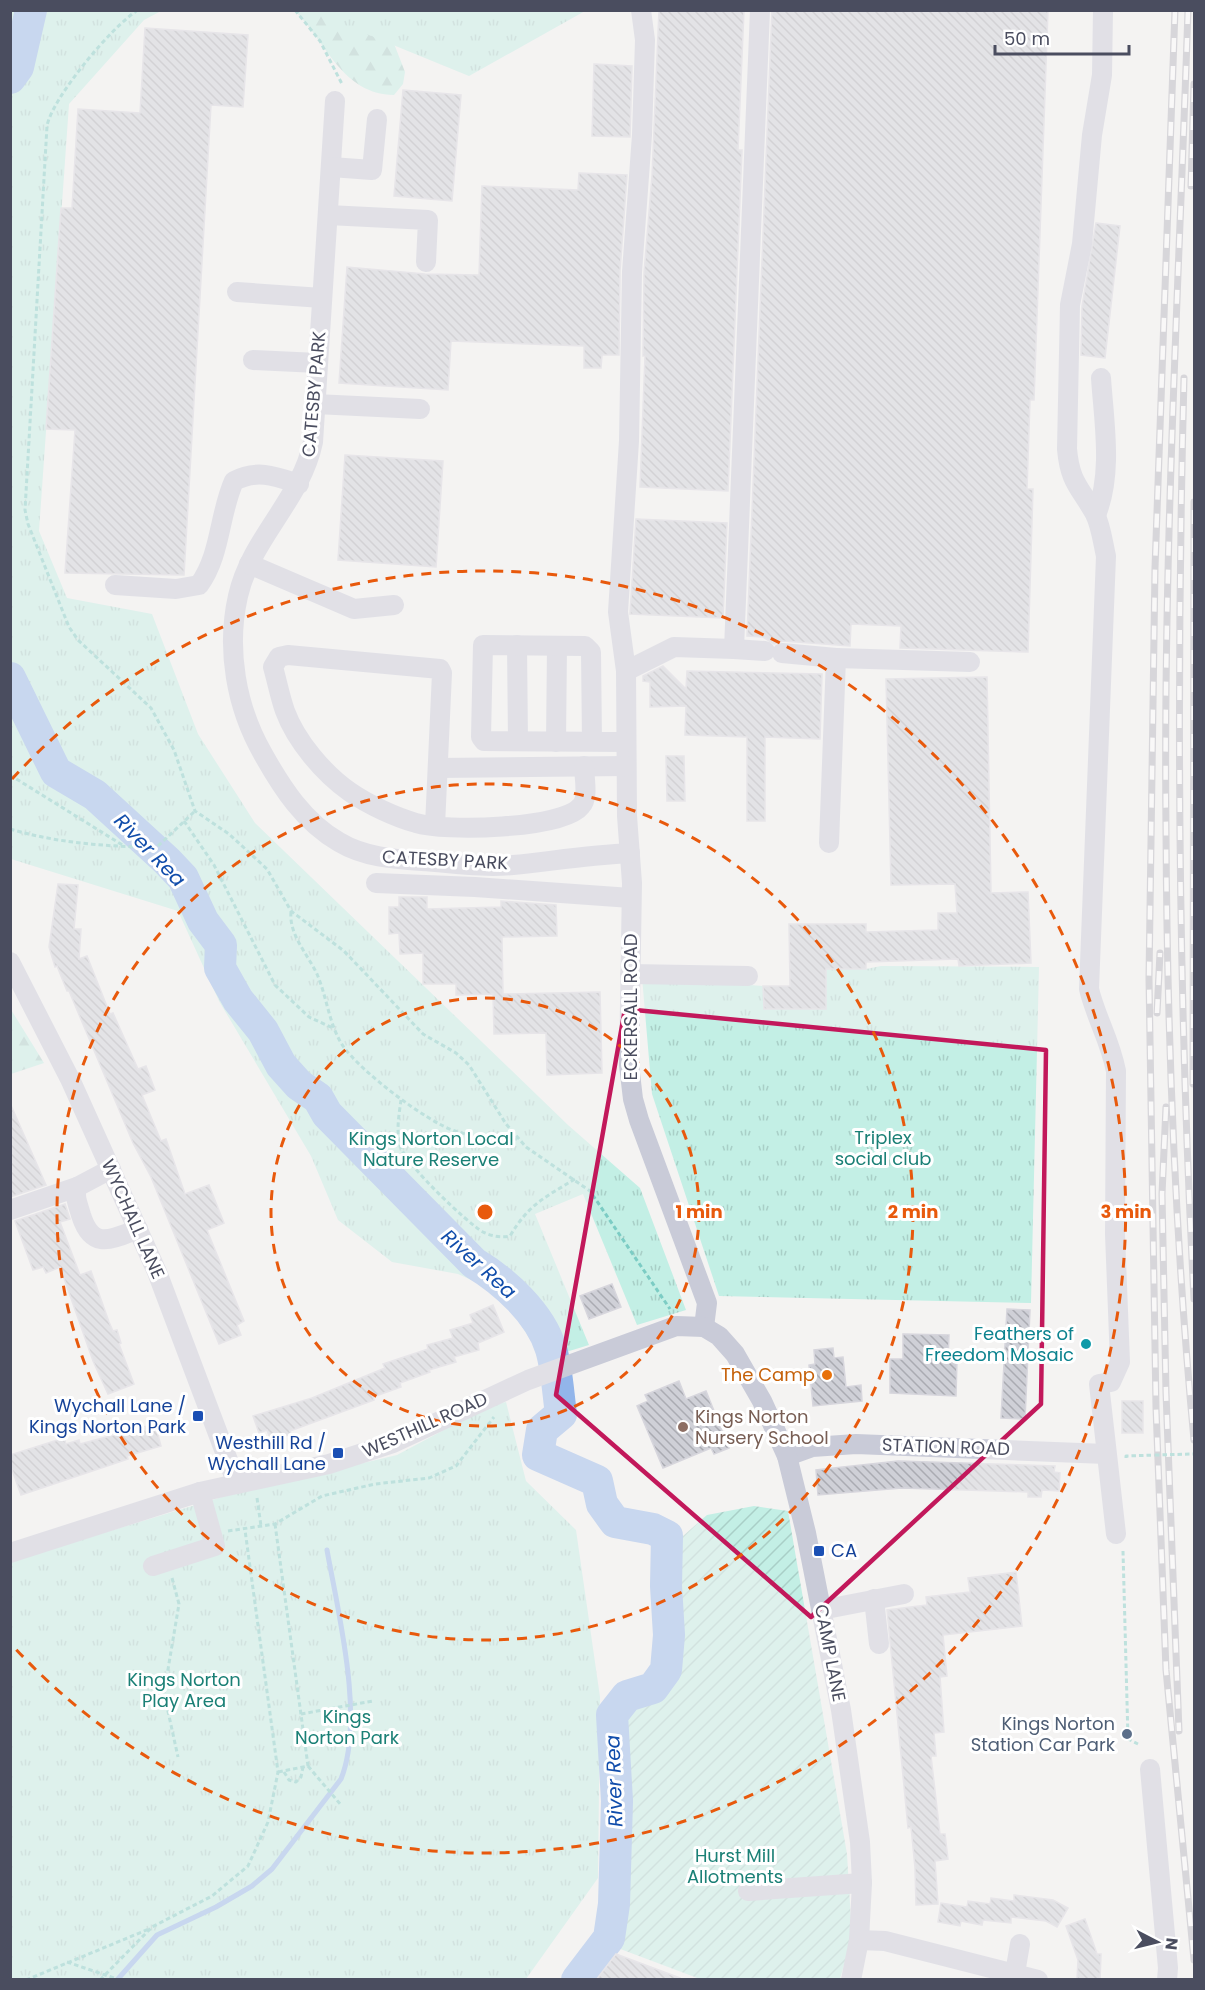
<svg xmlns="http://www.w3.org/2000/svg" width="1205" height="1990" viewBox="0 0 1205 1990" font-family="Poppins,sans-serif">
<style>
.forest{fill:url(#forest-firs)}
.park{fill:url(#park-tufts)}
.garden{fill:url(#garden-furrows)}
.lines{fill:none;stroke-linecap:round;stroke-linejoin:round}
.stream{stroke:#92b5ea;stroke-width:5}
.river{stroke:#92b5ea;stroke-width:32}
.building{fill:url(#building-back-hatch);stroke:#d7d6dd;stroke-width:1.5}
.path{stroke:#7cccc4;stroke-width:3;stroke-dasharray:4.5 3;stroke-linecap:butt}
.minor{stroke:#c9cbd8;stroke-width:20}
.rail-casing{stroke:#b4b4bc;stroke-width:7}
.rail{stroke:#fff;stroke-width:4.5;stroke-dasharray:14;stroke-linecap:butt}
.path-bridge{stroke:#7cccc4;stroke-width:3;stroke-dasharray:4.5 3;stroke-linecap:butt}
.marked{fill:none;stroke:#c2185b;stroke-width:4.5;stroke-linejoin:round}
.ring{fill:none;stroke:#e8590c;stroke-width:3;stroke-dasharray:10 8}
.culture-dot{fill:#0f9aa8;stroke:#fff;stroke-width:2}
.food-dot{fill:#e8710a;stroke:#fff;stroke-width:2}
.transit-dot{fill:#1a4fb4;stroke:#fff;stroke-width:2}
.education-dot{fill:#8d6e63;stroke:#fff;stroke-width:2}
.service-dot{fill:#5c6f8a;stroke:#fff;stroke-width:2}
.labels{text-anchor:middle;stroke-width:6;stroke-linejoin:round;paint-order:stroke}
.street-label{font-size:18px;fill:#4a4d5f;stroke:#fff}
.park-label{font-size:18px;fill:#1b8076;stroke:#fff}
.culture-label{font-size:18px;fill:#0d838f;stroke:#fff;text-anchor:end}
.food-label{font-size:18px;fill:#c56008;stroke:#fff;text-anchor:end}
.transit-label{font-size:18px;fill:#164399;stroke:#fff;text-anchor:end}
.education-label{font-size:18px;fill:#785e54;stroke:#fff;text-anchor:start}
.service-label{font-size:18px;fill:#4e5e75;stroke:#fff;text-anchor:end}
.water-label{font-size:20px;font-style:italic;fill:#114dab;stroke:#fff}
.centre{fill:#e8590c;stroke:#fff;stroke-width:3}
.ring-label{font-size:18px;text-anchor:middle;font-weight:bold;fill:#e8590c;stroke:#fff;stroke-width:6;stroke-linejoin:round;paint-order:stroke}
</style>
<defs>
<pattern id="forest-firs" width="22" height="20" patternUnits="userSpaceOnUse" patternTransform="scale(1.5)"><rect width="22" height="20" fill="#c3efe5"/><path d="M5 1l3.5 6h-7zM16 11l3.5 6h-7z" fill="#a9cfc7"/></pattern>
<pattern id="park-tufts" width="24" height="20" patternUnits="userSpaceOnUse" patternTransform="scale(1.5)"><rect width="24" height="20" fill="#c3efe5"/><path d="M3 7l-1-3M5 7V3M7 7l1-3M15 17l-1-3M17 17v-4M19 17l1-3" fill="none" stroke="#a9cfc7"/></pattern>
<pattern id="garden-furrows" width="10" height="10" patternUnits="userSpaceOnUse" patternTransform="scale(1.5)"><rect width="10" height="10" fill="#c3efe5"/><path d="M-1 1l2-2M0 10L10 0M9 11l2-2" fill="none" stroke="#a9cfc7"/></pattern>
<pattern id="building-back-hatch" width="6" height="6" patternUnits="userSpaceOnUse" patternTransform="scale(1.5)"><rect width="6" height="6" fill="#cfd0d7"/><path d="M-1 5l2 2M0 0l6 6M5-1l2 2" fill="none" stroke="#aaabb2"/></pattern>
</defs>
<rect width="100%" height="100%" fill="#f4f3f2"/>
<!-- forest -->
<g class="forest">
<path d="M 295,11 L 371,11 L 386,23 L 405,72 L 403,84 L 394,95 C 342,94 327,43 295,11 Z"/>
<path d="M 10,1008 L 44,1063 L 11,1074 L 10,1074 Z"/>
</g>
<!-- park -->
<g class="park">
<path d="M 10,11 L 161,11 L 144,20 L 69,104 L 39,531 L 67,598 L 152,614 L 198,734 L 255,823 L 568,1125 L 640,1188 L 686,1310 L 637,1325 L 583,1194 L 535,1214 L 589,1345 L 543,1359 L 500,1293 L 458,1274 L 392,1262 L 338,1220 L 311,1156 L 219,1001 L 178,911 L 11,859 Z"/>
<path d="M 310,11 L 585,11 L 469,76 Z"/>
<path d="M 881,966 L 1039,967 L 1031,1303 L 719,1296 L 652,1094 L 642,977 L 763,986 L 764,1009 L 825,1009 L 826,969 L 866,969 Z"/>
<path d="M 506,1402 L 526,1481 L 576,1530 L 600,1697 L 598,1878 L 526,1979 L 11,1980 L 11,1561 L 225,1496 L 397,1455 L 489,1406 Z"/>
</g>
<!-- garden -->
<path class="garden" d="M 754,1506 L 788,1511 L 847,1854 L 852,1937 L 840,1979 L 700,1979 L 615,1947 L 623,1889 L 625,1715 L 656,1694 L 671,1676 L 676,1634 L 673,1584 L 668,1562 L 676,1542 L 707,1515 Z"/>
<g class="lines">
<!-- stream -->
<path class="stream" d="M 117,1980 L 157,1935 L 216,1907 L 252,1886 L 272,1869 L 341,1779 C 365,1719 338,1612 327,1550"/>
<!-- river -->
<g class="river">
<path d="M 10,78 L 18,67 L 31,10"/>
<path d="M 10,678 L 56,772 L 95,795 L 167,861 L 183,878 L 203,921 L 221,945 L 220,968 L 238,1000 L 263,1031 L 281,1065 L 299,1085 L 318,1098 L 327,1114 L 474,1263 C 504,1281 540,1313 551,1349 C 557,1369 558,1393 561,1414 L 542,1430 L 538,1455 L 597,1481 L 602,1504 L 615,1522 L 653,1529 L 667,1536 L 666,1586 L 669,1635 L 666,1670 L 653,1688 L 627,1696 L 612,1715 L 617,1801 L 614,1904 L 609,1938 L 577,1980"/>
</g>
</g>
<!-- building -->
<g class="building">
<path d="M 659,10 L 744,10 L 738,150 L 742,150 L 728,491 L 640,487 L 645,356 L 643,356 L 644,273 L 652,176 Z"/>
<path d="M 772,10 L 1048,10 L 1034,400 L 1030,400 L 1027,489 L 1033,489 L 1028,652 L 900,648 L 901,626 L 851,624 L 850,646 L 783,641 L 774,644 L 763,637 L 747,636 Z"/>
<path d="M 145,28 L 248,35 L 243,107 L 211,105 L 184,575 L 65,573 L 75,430 L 46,429 L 61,208 L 72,208 L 78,109 L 140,113 Z"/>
<path d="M 594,64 L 632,66 L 630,137 L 592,136 Z"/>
<path d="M 403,90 L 461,95 L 452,201 L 394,196 Z"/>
<path d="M 579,173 L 627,175 L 620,271 L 619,355 L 602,355 L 601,368 L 584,368 L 584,346 L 451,341 L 448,390 L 339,383 L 347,267 L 425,274 L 479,275 L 482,186 L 578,190 Z"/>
<path d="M 1096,223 L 1120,226 L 1105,358 L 1081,355 L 1082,306 Z"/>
<path d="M 345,455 L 443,461 L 436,567 L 338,560 Z"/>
<path d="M 636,519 L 727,523 L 723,618 L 630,614 Z"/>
<path d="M 663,666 L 686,689 L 687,671 L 822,674 L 820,739 L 765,737 L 765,821 L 747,821 L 747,737 L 685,735 L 686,706 L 650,707 L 650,682 L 643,681 L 643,676 Z"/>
<path d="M 987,677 L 991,893 L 1028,892 L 1031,963 L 959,966 L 958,959 L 866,962 L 866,969 L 826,969 L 826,1009 L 764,1009 L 763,986 L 790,986 L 789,924 L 866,924 L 866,932 L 938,930 L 938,913 L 957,913 L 955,884 L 891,885 L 886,679 Z"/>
<path d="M 666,756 L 684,756 L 685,801 L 667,801 Z"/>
<path d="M 58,884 L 78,885 L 74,929 L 81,929 L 79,959 L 87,956 L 110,1014 L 113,1013 L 138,1069 L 146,1066 L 155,1090 L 142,1095 L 161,1141 L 166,1139 L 185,1194 L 209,1185 L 224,1223 L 207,1230 L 244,1321 L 237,1325 L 241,1335 L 219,1344 L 151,1177 L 133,1143 L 69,991 L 67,991 L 57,966 L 55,967 L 49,947 Z"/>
<path d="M 399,897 L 427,897 L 427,909 L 501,907 L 501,901 L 556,905 L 557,936 L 502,937 L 503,994 L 600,992 L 602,1073 L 547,1075 L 546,1033 L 494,1034 L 493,994 L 456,995 L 456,984 L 423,984 L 423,953 L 400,954 L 399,933 L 389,934 L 389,907 L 399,907 Z"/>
<path d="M 10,1103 L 46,1185 L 10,1197 Z"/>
<path d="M 65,1204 L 70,1219 L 60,1222 L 80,1275 L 91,1271 L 109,1322 L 113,1331 L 117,1330 L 121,1343 L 119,1344 L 134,1384 L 108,1394 L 93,1361 L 60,1267 L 46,1273 L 43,1267 L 33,1270 L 15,1221 Z"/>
<path d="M 612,1284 L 621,1307 L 589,1319 L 580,1296 Z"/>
<path d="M 493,1305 L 504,1332 L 478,1343 L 479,1350 L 454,1357 L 456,1362 L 429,1370 L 430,1372 L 400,1383 L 401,1387 L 373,1397 L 374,1400 L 290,1431 L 291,1434 L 271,1441 L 267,1430 L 259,1433 L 253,1416 L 312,1398 L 385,1368 L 383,1364 L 428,1349 L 427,1345 L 453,1338 L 450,1330 L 473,1323 L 470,1315 Z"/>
<path d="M 1007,1309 L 1030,1310 L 1025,1419 L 1001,1418 Z"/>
<path d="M 903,1334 L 949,1335 L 948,1360 L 957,1360 L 956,1396 L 890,1393 L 890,1359 L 903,1359 Z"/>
<path d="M 833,1348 L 834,1358 L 843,1357 L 846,1387 L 861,1385 L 862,1401 L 813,1406 L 809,1365 L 815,1364 L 814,1350 Z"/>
<path d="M 679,1381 L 686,1399 L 706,1391 L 729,1448 L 714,1454 L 711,1448 L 663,1468 L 637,1406 L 648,1401 L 645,1395 Z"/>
<rect x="1122" y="1401" width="21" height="32"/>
<path d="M 155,1424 L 161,1446 L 127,1456 L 128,1459 L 21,1495 L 10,1464 L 10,1455 L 64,1438 L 66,1444 L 79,1440 L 80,1444 Z"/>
<path d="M 898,1461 L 1055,1466 L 1054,1472 L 1060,1473 L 1059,1491 L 1042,1490 L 1041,1497 L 1028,1497 L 1028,1492 L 902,1488 L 818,1495 L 816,1470 Z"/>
<path d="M 1016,1572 L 1022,1626 L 943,1635 L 947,1676 L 940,1677 L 944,1732 L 934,1733 L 936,1756 L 931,1756 L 940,1834 L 945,1834 L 948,1859 L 935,1861 L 938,1904 L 916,1905 L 915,1868 L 911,1827 L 908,1828 L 887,1610 L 927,1605 L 926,1597 L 970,1592 L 968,1578 Z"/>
<path d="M 1014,1895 L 1053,1900 L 1068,1908 L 1057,1927 L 1046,1921 L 1011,1917 L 1011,1923 L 983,1920 L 982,1925 L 961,1921 L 960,1926 L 938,1922 L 941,1903 L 967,1907 L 968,1901 L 990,1904 L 991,1898 L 1014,1901 Z"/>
<path d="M 1085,1919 L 1097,1954 L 1101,1954 L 1100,1980 L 1077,1980 L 1078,1960 L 1066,1926 Z"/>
<path d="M 616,1954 L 680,1978 L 679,1980 L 596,1980 Z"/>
</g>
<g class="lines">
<!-- path -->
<g class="path">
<path d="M 138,10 C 112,26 52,98 47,126 L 25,510 L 28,524 L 69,627 L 78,640 L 151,708 L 174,750 L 195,811 L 229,834 L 267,869 L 291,911 L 344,951 L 423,1034 L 456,1053 L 469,1065 L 506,1124 L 526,1147 L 590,1191 L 670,1309"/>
<path d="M 295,10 L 320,41 L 342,84"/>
<path d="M 10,775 L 124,846"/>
<path d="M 184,821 L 214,865 L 275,985 L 309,1017 L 333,1028"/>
<path d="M 10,829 C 57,843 108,847 157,847 L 195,811"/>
<path d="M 291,912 C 289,935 307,953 317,974 C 327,997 329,1025 343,1046 C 360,1071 427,1122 455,1131 C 476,1138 497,1139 518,1139"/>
<path d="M 401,1100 C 399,1115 395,1135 402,1150 C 409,1167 466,1222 483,1232 C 491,1236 501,1238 510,1236 C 529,1204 544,1198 575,1179"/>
<path d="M 1126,1458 L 1126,1456 L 1155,1455"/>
<path d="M 257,1498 L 261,1526"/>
<path d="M 275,1524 L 308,1766 L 278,1772"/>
<path d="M 228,1531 L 275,1524 L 322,1496 L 375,1484 L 429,1478 L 456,1466 L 494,1417"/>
<path d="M 1123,1551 L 1128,1739 L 1138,1744"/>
<path d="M 172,1578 L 179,1604 L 164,1693 L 178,1757"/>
<path d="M 301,1714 L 373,1701"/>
<path d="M 308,1766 L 341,1805"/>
<path d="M 284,1772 L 289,1780 L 296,1782 L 301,1777 L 303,1767"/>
<path d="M 67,1962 L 120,1980"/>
<path d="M 26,1980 L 149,1929"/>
<path d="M 100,1980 L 152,1927 L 212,1896 L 248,1866 L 268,1822 L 278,1772 L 245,1530"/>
</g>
<!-- minor -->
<g class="minor">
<path d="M 641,10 L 645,40 L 642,135 L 632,272 L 629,441 L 618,612 L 626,671 L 627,816 L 632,883 L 629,1065 L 633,1099 L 639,1120 L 707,1303 L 704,1327"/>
<path d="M 1103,10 L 1102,75 L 1092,135 L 1082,244 L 1070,305 L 1067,449 C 1070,483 1080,487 1095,514 C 1101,526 1103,543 1106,556 L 1089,989 C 1096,1018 1110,1040 1116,1071 L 1115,1234 L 1120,1362 L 1111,1382 L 1099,1384 L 1116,1534"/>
<path d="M 335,101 L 313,442 C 301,500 251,538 238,596 C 226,649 236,707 263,754 C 282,788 304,822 339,842 C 364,857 393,859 422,861 C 452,863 483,868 513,865 C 552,861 591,855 630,853"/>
<path d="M 331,167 L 372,170 L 377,119"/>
<path d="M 328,215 L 428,220 L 426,262"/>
<path d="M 237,292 L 322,298"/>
<path d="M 253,360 L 318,363"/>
<path d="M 315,404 L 420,409"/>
<path d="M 1096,515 C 1113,473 1104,423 1101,378"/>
<path d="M 249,564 L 354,609 L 394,605"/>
<path d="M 115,585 L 176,589 L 199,585 C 221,555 219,514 234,481 C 257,469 275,476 299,484"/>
<path d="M 517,645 L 518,741"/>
<path d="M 734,649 L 765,651"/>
<path d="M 782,653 L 836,658 L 829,843"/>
<path d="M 836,658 L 970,662"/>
<path d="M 626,671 L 674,647 L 734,649 L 760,10"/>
<path d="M 556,742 L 557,646"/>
<path d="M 592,742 L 591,652 L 585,646 L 483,645 L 481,737 L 484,741 L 626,742"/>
<path d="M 438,768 L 626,766"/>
<path d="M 435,826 L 442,673 L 440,669 L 288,655 L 279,657 L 273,667 C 277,681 280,697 285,711 C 296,741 324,774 350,792 C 369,805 395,817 416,823 C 444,832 563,829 581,806 C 589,798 584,777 584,766"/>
<path d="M 376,883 L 475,887 L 631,898"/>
<path d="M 10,962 L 70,1079 L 157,1272 L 237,1484"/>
<path d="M 630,974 L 748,976"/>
<path d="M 111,1169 L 77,1187 C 74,1197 78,1204 81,1215 C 92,1250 110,1240 138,1229"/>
<path d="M 10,1210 L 77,1187"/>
<path d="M 787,1456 L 812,1447 L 856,1444 L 1106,1454"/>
<path d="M 10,1553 L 200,1492 L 329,1464 L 393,1443 L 528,1380 L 676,1326 L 704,1327 L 719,1336 L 735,1354 L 762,1401 L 787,1456 L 806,1533 L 841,1710 L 860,1842 L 862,1883 L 859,1940 L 851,1980"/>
<path d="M 153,1566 L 215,1546 L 200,1492"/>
<path d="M 874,1599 L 879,1644"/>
<path d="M 821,1610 L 904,1594"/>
<path d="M 1150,1769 L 1168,1968 L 1167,1980"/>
<path d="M 748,1891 L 862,1883"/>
<path d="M 859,1940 L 885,1941 L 1038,1980"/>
<path d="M 1015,1973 L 1020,1944"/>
</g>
<!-- rail casing -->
<g class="rail-casing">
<g id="rail">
<path d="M 1175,10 L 1155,568 L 1149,978 L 1156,1408 L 1166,1670 L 1194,1960"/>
<path d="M 1188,10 C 1179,283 1163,557 1166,830 C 1167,1033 1175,1238 1194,1440"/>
<path d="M 1191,186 L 1194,84"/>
<path d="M 1184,378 C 1176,685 1178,992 1194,1299"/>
<path d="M 1157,1013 L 1160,953"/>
<path d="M 1193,1084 L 1194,502"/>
<path d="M 1166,1107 L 1162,1194 L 1166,1393 L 1179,1731"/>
</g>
</g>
<!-- rail -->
<use href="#rail" class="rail"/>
<!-- path-bridge -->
<path class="path-bridge" d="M 1155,1455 L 1194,1454"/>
</g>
<!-- marked area -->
<path d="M0 0H1205V1990H0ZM 625,1009 L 1046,1050 L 1041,1404 L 811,1617 L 556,1395 Z" fill="#f4f3f2" fill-opacity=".55" fill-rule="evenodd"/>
<path class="marked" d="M 625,1009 L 1046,1050 L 1041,1404 L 811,1617 L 556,1395 Z"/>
<!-- distance rings -->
<g class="ring">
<circle cx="485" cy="1212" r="214"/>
<circle cx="485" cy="1212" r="428"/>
<path d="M12 779A641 641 0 1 1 12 1645"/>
</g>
<!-- markers -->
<circle class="culture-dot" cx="1086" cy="1344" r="6"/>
<circle class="food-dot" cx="827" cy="1375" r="6"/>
<g class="transit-dot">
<rect x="192" y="1410" width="12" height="12" rx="3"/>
<rect x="332" y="1447" width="12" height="12" rx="3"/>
<rect x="813" y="1545" width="12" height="12" rx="3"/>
</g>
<circle class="education-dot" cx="683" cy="1427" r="6"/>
<circle class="service-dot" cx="1127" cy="1734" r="6"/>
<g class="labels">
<!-- street labels -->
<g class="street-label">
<text transform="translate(314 394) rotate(-85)" y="6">CATESBY PARK</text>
<text transform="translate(445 860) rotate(3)" y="6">CATESBY PARK</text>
<text transform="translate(631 1007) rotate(-90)" y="6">ECKERSALL ROAD</text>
<text transform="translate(133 1219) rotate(66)" y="6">WYCHALL LANE</text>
<text transform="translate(425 1425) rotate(-24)" y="6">WESTHILL ROAD</text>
<text transform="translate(946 1447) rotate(2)" y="6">STATION ROAD</text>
<text transform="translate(830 1653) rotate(79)" y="6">CAMP LANE</text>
</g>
<!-- park labels -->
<g class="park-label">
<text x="883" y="1144">Triplex<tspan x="883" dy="21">social club</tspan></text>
<text x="431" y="1145">Kings Norton Local<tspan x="431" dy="21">Nature Reserve</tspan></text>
<text x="184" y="1686">Kings Norton<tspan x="184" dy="21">Play Area</tspan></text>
<text x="347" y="1723">Kings<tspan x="347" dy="21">Norton Park</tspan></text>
<text x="735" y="1862">Hurst Mill<tspan x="735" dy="21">Allotments</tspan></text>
</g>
<!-- culture labels -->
<g class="culture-label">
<text x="1074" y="1340">Feathers of<tspan x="1074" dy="21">Freedom Mosaic</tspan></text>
</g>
<!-- food labels -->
<g class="food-label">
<text x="815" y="1381">The Camp</text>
</g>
<!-- transit labels -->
<g class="transit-label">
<text x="186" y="1412">Wychall Lane /<tspan x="186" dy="21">Kings Norton Park</tspan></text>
<text x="326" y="1449">Westhill Rd /<tspan x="326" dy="21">Wychall Lane</tspan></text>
<text x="831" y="1557" text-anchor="start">CA</text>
</g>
<!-- education labels -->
<g class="education-label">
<text x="695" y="1423">Kings Norton<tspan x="695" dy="21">Nursery School</tspan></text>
</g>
<!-- service labels -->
<g class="service-label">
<text x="1115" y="1730">Kings Norton<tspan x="1115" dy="21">Station Car Park</tspan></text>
</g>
<!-- water labels -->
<g class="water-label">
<text transform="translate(150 850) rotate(46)" y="7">River Rea</text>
<text transform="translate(479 1264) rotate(42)" y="7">River Rea</text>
<text transform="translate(614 1781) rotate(-92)" y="7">River Rea</text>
</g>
</g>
<circle cx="485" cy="1212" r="9" class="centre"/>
<g class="ring-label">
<text x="699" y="1218">1 min</text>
<text x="913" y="1218">2 min</text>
<text x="1126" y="1218">3 min</text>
</g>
<!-- border -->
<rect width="1205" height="1990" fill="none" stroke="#4a4d5f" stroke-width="24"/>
<!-- north arrow -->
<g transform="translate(1157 1942) rotate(97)" stroke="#ffffff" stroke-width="4.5" paint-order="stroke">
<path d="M0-4.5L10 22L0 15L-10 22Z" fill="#4a4d5f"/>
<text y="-9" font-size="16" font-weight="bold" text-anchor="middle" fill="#4a4d5f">N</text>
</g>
<!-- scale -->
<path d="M995 45v9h134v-9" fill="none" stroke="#4a4d5f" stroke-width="3"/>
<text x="1004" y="45" font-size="18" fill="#4a4d5f" stroke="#ffffff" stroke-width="4.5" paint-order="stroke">50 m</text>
</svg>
